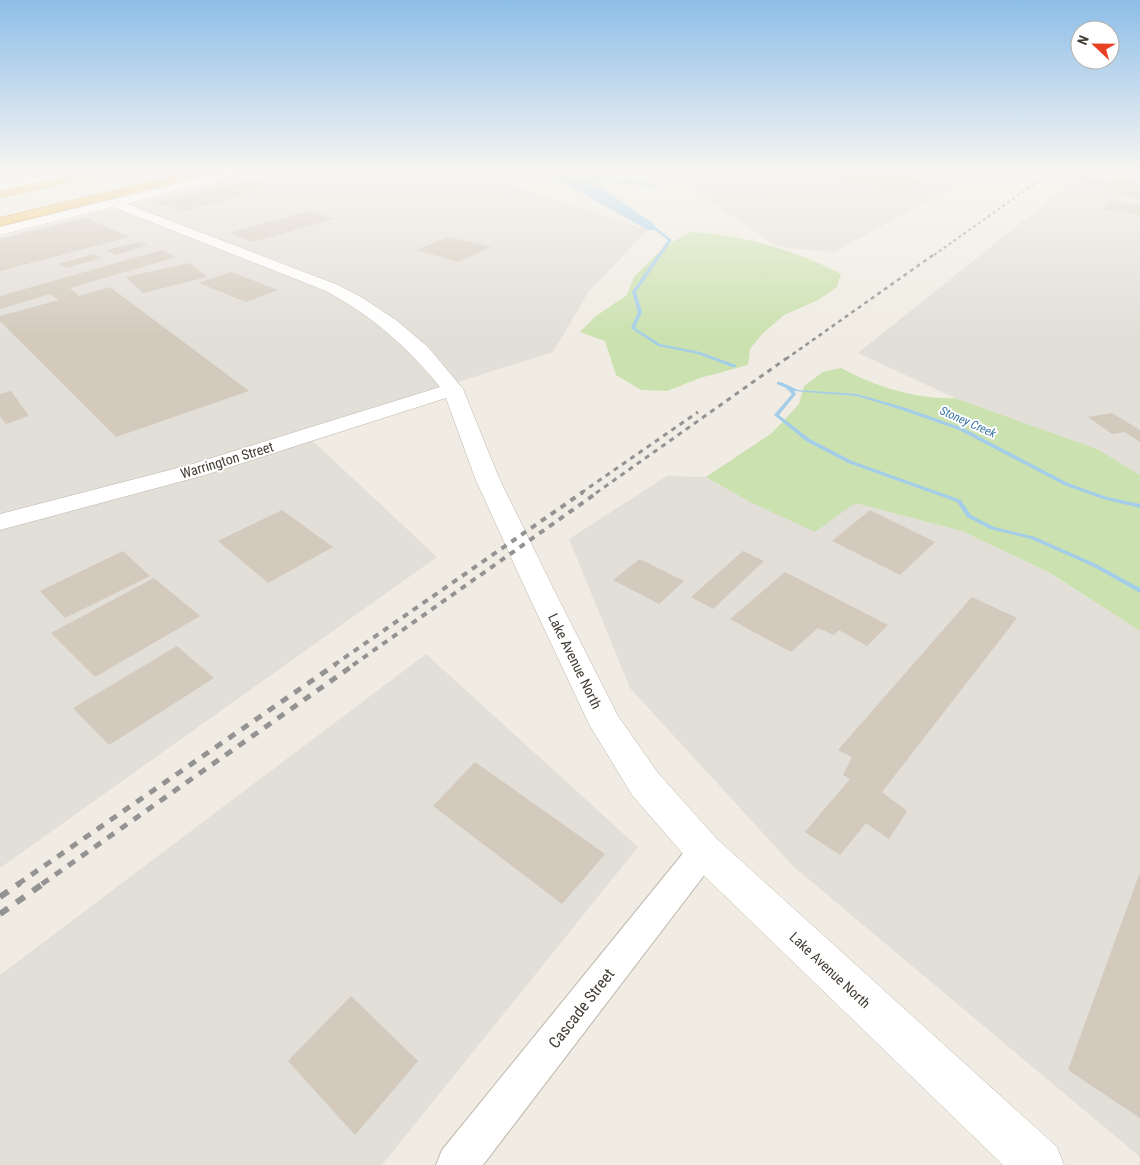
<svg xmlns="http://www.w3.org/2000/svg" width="1140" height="1165" viewBox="0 0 1140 1165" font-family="'Roboto Condensed',sans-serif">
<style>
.industrial{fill:#e2ded8}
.green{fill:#cbe1af}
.water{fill:#a4cde9}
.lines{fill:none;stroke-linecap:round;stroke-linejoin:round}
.stream{fill:#a4cde9;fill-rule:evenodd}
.building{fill:#d3cabd}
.minor-casing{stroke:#bdb6aa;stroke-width:2}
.tertiary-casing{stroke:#bdb6aa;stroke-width:1}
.motorway-casing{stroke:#ce993f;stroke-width:1}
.minor{fill:#fff;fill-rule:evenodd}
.tertiary{fill:#fff;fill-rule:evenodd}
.motorway{fill:#f1c56d;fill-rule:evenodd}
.rail-far5{stroke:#939393;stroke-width:2;stroke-dasharray:3 3;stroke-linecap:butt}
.rail-far4{stroke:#939393;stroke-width:2.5;stroke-dasharray:4 4;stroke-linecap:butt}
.rail-far3{stroke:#939393;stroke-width:3;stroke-dasharray:5 5;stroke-linecap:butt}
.rail-far2{stroke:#939393;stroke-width:4;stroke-dasharray:6 6;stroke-linecap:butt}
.rail-far1{stroke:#939393;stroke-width:5;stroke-dasharray:8 8;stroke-linecap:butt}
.rail{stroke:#939393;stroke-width:6;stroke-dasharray:10 10;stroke-linecap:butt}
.labels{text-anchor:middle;stroke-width:4;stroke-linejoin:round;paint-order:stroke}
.far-water-label{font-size:12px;font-style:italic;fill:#3876a3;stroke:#fff}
.street-label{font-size:14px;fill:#413c34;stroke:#fff}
.near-street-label{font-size:16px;fill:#413c34;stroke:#fff}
</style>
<rect width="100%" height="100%" fill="#f0ece3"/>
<!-- industrial -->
<g class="industrial">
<path d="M 262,172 L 471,172 L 648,230 L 589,291 L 553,352 L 302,431 L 437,557 L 0,868 L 0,237 Z"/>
<path d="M 630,172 L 979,172 L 835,252 L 778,247 L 679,180 Z"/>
<path d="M 1084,172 L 1140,172 L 1140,475 L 1097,449 L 955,398 L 858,353 Z"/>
<path d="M 667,476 L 706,477 L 750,502 L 855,503 L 962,531 L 1049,573 L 1140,631 L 1140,1157 L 794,867 L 630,688 L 569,539 Z"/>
<path d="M 426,654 L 638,847 L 382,1165 L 0,1165 L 0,975 Z"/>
</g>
<!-- green -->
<g class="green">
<path d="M 691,232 C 743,235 795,250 841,274 L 837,287 L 818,300 L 784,315 L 762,334 L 750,349 L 748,365 L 700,378 L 667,391 L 641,390 L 616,375 L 605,341 L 580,332 L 596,316 L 627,295 L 634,277 L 664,247 Z"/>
<path d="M 841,368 C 874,386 917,400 955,398 L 1097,449 L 1140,475 L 1140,631 L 1050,573 L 962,531 L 855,503 L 815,532 L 750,502 L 706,477 L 772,433 L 799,404 L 804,386 L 823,372 Z"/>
</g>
<!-- water -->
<path class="water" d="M 495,172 L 569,172 L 648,182 L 661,188 L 604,181 L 590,184 L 605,190 L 654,224 L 658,230 L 648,230 L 560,181 L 541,175 Z"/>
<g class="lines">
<!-- stream -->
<g class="stream">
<path d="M 651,225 L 653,225 L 672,240 L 636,292 L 642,312 L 635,328 L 660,344 L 700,352 L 736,365 L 736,367 L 732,367 L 698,354 L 658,346 L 631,328 L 638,312 L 632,292 L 668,240 L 651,227 Z"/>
<path d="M 777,382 L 781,382 L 798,390 L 857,394 L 906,408 L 963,428 L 1068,483 L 1107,497 L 1140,504 L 1140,508 L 1103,499 L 1064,485 L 959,430 L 902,410 L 857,396 L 794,391 L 796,394 L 779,415 L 810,439 L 852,461 L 961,500 L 971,515 L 994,527 L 1035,537 L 1096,564 L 1140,588 L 1140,593 L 1092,566 L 1031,539 L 990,529 L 967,517 L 957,502 L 848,463 L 806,441 L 774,415 L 792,394 L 786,388 L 777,384 Z"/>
</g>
</g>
<!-- building -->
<g class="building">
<path d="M 799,172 L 891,172 L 926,179 L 901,193 Z"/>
<path d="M 1118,172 L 1140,172 L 1140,175 L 1137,176 Z"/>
<path d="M 1078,176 L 1111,181 L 1119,177 L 1140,181 L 1140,198 L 1104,191 L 1112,187 L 1071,179 Z"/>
<path d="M 249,181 L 258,181 L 273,186 L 239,191 L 249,194 L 182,212 L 154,202 Z"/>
<path d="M 1109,202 L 1140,205 L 1140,215 L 1103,209 Z"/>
<path d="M 309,211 L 334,219 L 253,242 L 229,233 Z"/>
<path d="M 86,218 L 130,237 L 0,271 L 0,239 Z"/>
<path d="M 449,237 L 491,247 L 458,262 L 416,250 Z"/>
<path d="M 140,242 L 148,245 L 116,255 L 106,250 Z"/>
<path d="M 162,250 L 176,257 L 70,288 L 79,296 L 110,287 L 249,391 L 116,437 L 0,321 L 0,316 L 59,300 L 50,294 L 0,309 L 0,296 Z"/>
<path d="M 94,254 L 102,258 L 66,268 L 58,264 Z"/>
<path d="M 189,263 L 207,277 L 143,293 L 126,277 Z"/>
<path d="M 231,272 L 278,290 L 246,302 L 199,283 Z"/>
<path d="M 11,391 L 29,416 L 6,424 L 0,416 L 0,394 Z"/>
<path d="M 1112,413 L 1140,430 L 1140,442 L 1125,432 L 1112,434 L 1088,417 Z"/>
<path d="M 282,510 L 333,547 L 268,583 L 218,541 Z"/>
<path d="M 870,510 L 935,542 L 900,575 L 832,541 Z"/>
<path d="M 123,551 L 150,576 L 65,618 L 40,591 Z"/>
<path d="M 743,551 L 764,561 L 713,609 L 691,597 Z"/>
<path d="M 640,559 L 684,581 L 659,604 L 613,580 Z"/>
<path d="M 785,572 L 888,625 L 867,646 L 839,630 L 834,635 L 818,628 L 791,652 L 730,619 Z"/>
<path d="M 154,578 L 200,616 L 95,677 L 51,633 Z"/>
<path d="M 972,597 L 1017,618 L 882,792 L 907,811 L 889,839 L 866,823 L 840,855 L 805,832 L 850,779 L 843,775 L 852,757 L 838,750 Z"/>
<path d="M 177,646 L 214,678 L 109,745 L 73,708 Z"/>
<path d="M 475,762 L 605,854 L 562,904 L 433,806 Z"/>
<path d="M 1140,872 L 1140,1118 L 1068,1070 Z"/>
<path d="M 351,996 L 418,1061 L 355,1135 L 288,1061 Z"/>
</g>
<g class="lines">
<!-- minor casing -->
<g class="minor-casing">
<path id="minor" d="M 704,837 L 715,841 L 720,851 L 715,861 L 483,1165 L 436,1165 L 442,1150 L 693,841 Z"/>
</g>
<!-- tertiary casing -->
<g class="tertiary-casing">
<g id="tertiary">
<path d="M 62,172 L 85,172 L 0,193 L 0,185 Z"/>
<path d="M 225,172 L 246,172 L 127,204 L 338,285 L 361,297 L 396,320 L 428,347 L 463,389 L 499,478 L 554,590 L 618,716 L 658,773 L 717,839 L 1057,1147 L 1064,1165 L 1003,1165 L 691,863 L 632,795 L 589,724 L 526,590 L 475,478 L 446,398 L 205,475 L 0,530 L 0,514 L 189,465 L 440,387 C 408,347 372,316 326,291 L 113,207 L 0,235 L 0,227 Z"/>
</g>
</g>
<!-- motorway casing -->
<g class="motorway-casing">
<g id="motorway">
<path d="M 88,172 L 112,172 L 0,198 L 0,190 Z"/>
<path d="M 193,172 L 214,172 L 0,226 L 0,218 Z"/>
</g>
</g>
<!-- minor -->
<use href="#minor" class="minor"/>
<!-- tertiary -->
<use href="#tertiary" class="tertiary"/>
<!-- motorway -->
<use href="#motorway" class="motorway"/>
<!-- rail-far5 -->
<path class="rail-far5" d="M 934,255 L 1051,172"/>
<!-- rail-far4 -->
<path class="rail-far4" d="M 786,359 L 936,253"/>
<!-- rail-far3 -->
<g class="rail-far3">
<path d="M 581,493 L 698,412"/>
<path d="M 596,493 L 787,358"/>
</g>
<!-- rail-far2 -->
<g class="rail-far2">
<path d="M 334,665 L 583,492"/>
<path d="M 353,665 L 598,492"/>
</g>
<!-- rail-far1 -->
<g class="rail-far1">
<path d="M 18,884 L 336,664"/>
<path d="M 42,884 L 355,664"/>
</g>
<!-- rail -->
<g class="rail">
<path d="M 0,897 L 20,883"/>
<path d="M 0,914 L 44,883"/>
</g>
</g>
<!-- sky -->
<linearGradient id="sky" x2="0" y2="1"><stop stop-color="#8dbee8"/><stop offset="0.51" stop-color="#f8f6f2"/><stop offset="1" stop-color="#f8f6f2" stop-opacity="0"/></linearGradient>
<rect width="1140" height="336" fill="url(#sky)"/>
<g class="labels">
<!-- far-water labels -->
<g class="far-water-label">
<text transform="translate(968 422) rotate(24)" y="4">Stoney Creek</text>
</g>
<!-- street labels -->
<g class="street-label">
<text transform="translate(227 460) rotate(-17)" y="5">Warrington Street</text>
<text transform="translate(575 661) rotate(64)" y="5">Lake Avenue North</text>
<text transform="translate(830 970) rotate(43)" y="5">Lake Avenue North</text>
</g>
<!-- near-street labels -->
<g class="near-street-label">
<text transform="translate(581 1008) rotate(-52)" y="6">Cascade Street</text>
</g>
</g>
<!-- north arrow -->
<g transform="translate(1095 45) rotate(292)"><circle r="24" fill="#ffffff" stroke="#b3b1ae"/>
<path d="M0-4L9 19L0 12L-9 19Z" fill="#e74023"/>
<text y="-8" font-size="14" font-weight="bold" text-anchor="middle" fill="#413c34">N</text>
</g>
</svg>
